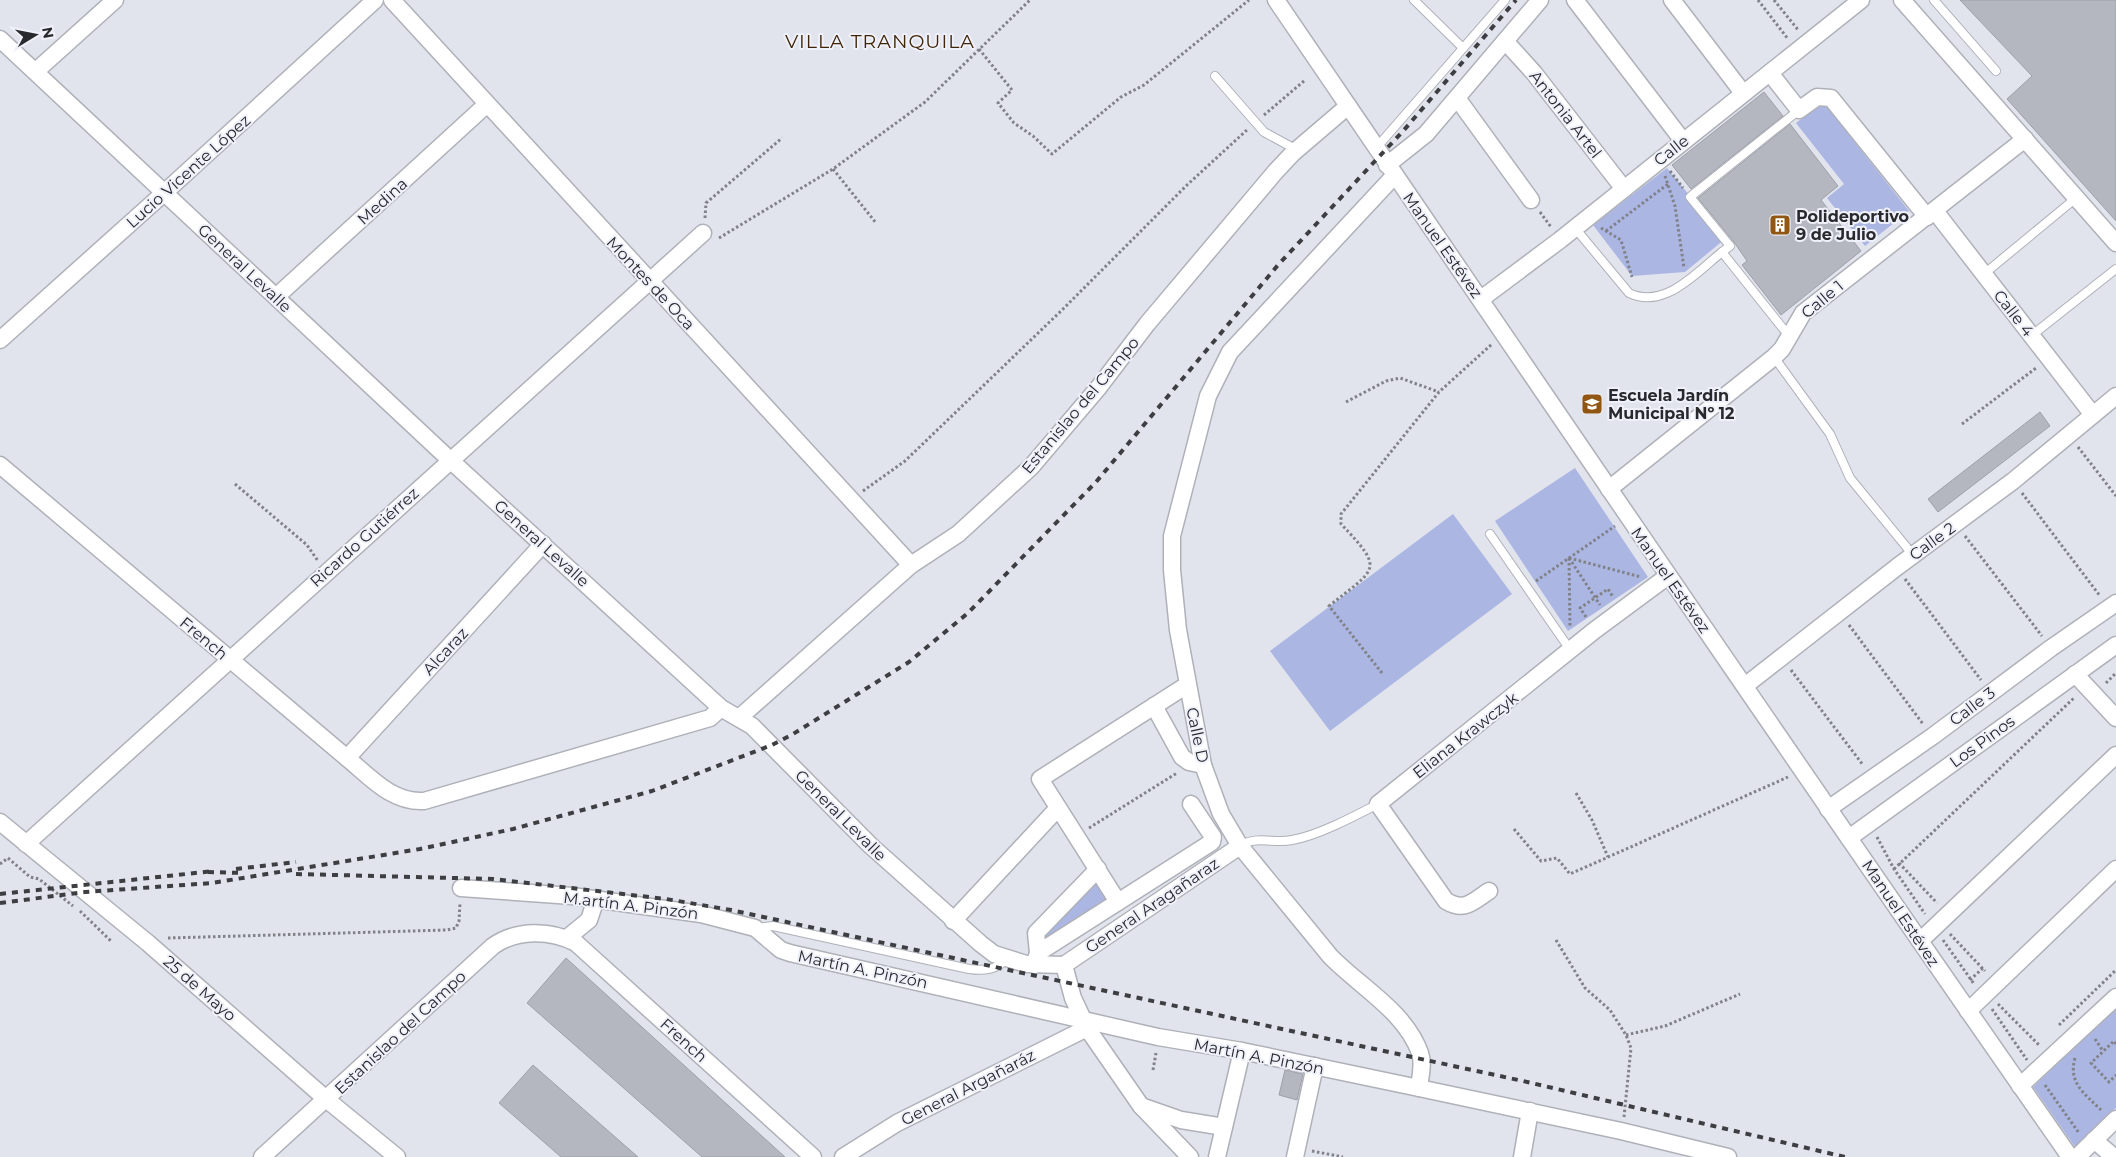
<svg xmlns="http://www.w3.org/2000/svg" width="2116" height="1157" viewBox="0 0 2116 1157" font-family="Montserrat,sans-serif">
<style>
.green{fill:#abb6e3}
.building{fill:#b4b7bf;stroke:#9da0a8}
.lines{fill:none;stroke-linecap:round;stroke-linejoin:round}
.lane-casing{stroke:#afb1b9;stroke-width:10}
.street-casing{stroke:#afb1b9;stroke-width:19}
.path{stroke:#808288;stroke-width:3;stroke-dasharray:2.5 2.5;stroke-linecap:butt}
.lane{stroke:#fff;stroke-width:8}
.street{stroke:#fff;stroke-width:16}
.rail{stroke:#3d3e42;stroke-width:4;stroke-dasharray:6 6;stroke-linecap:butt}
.labels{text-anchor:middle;stroke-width:4;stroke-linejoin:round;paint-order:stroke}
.street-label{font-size:16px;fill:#28292d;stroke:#eff1fa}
.poi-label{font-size:16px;font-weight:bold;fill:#28292d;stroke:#eff1fa;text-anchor:start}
.quarter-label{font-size:19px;letter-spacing:1px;fill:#412507;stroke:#eff1fa}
</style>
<rect width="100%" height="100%" fill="#e2e4ed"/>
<!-- green -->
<g class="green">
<path d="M 1823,102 L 1909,211 L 1865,246 L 1827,198 L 1844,184 L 1796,123 Z"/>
<path d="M 1667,168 L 1725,239 L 1685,272 L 1632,276 L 1593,225 Z"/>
<path d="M 1575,468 L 1648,577 L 1568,631 L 1495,521 Z"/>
<path d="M 1453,514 L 1512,594 L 1330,731 L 1270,651 Z"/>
<path d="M 1098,881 L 1111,901 L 1043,943 L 1045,932 Z"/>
<path d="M 2116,1008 L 2116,1108 L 2075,1147 L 2033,1087 Z"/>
</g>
<!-- building -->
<g class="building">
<path d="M 1960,0 L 2116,0 L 2116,221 L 2007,99 L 2032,76 Z"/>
<path d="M 1764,92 L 1783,116 L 1691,189 L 1672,165 Z"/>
<path d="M 1790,124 L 1838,186 L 1821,200 L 1861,251 L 1781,315 L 1742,265 L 1747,261 L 1734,242 L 1698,198 Z"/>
<path d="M 2040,412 L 2050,426 L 1938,512 L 1928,499 Z"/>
<path d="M 566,958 L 785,1157 L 702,1157 L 527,1003 Z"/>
<path d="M 533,1065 L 638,1157 L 561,1157 L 499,1103 Z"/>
<path d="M 1285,1070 L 1303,1074 L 1297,1100 L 1279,1095 Z"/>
</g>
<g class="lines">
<!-- lane casing -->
<g class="lane-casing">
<g id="lane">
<path d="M 1414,0 L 1463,48"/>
<path d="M 1934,0 L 1996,71"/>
<path d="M 1215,76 L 1264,132 L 1297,150"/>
<path d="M 1377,147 L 1505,0"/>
<path d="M 1575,228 L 1629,293 C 1664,310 1696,273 1722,252 L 1789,336"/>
<path d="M 1722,252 L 1730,246 L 1690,197 L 1799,110"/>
<path d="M 1984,274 L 2076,198"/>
<path d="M 2031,336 L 2116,269"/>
<path d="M 1774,357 L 1830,434 L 1850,478 L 1913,555"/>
<path d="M 1490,534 L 1571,651"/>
<path d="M 1240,846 C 1257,835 1274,844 1292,840 C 1317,836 1355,816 1378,804"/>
<path d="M 757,928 L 773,926 L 969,969 C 984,971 996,970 1007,959"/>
</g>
</g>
<!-- street casing -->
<g class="street-casing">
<g id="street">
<path d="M 392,0 L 911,565"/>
<path d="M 1276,0 C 1539,386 1802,773 2070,1157"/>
<path d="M 1575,0 L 1683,141"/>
<path d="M 1672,0 L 1743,93"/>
<path d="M 1902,0 L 2116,243"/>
<path d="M 0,39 L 449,459 L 721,708 L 752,726 L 871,846 L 981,944 L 994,954 L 1026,964 L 1064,965"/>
<path d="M 1505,41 L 1534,73 L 1624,189"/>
<path d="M 36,71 L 115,0"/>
<path d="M 1770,73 L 1799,110 L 1817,97 L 1831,98 L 1927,217"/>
<path d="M 1457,98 L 1531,200"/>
<path d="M 1387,165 L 1426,134 L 1540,0"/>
<path d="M 1395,175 L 1230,352 L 1208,396 L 1172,536 L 1172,570 L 1178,630 L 1203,765 L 1221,814 L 1240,846 L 1330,956 C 1360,987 1405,1011 1420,1053 C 1424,1064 1420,1077 1419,1088"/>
<path d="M 1935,211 L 2093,415"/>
<path d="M 277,296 L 486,105"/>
<path d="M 1481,299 L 1560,240 L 1861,0"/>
<path d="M 0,340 L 164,193 L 375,0"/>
<path d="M 0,465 L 347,758 C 370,777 392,803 424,801 L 710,718 L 721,708"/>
<path d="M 1609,489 L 1774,357 L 1782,349 L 1803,313 L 2025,139"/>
<path d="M 2075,674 L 2116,718"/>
<path d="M 1746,685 L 1897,567 L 2013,481 L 2116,396"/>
<path d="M 1154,706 L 1182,757 L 1189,762 L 1203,765"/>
<path d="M 740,717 L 911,565 L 958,534 L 1031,467 L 1099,387 L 1147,324 L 1276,171 L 1293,153 L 1348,106"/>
<path d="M 347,758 L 543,544"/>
<path d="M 1828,809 L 1933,736 L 2051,648 L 2116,603"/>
<path d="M 0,822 L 148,943 L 326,1099 L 397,1157"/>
<path d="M 1849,838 L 2116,645"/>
<path d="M 26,844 L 703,233"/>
<path d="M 461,888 L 572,896 L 701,914 L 755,928 L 781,950 L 790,953 L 1158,1037 L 1242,1051 L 1419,1088 L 1621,1131 L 1728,1157"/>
<path d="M 1489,891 C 1472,902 1465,912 1446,901 L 1378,804 L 1595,630 L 1668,576"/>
<path d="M 1118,902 L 1040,779 L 1187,685"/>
<path d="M 953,921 L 1058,808"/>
<path d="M 567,938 L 589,920 L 596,899"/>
<path d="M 1920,941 L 2116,755"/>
<path d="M 1038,953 L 1036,933 L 1098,869"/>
<path d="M 1034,965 L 1038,953 L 1212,842 L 1213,837 L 1191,804"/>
<path d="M 1064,965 L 1240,846"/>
<path d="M 1968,1011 L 2116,869"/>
<path d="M 1087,1028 L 1141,1106 L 1190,1157"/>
<path d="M 2020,1086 L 2116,997"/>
<path d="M 1141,1106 L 1181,1120 L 1224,1127"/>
<path d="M 2094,1140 L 2114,1157"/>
<path d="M 262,1157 L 493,946 C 517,929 551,930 576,943 L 813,1157"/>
<path d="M 843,1157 L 897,1123 L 1087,1028 L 1073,998 L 1064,965"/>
<path d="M 1217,1157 L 1242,1051"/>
<path d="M 1295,1157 L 1315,1066"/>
<path d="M 1522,1157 L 1530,1111"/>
<path d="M 2077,1157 L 2116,1119"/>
</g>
</g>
<!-- path -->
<g class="path">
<path d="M 1758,0 L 1788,39"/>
<path d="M 1774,0 L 1799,31"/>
<path d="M 979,49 L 1012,90 L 998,103 L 1014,123 L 1033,136 L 1052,154 L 1121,97 L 1144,85 L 1249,0"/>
<path d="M 1264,115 L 1304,81"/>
<path d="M 833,169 L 876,223"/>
<path d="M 1670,171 L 1683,188"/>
<path d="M 1665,176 L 1675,206 L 1684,268"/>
<path d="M 1540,212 L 1551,227"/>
<path d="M 705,218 L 706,203 L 782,138"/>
<path d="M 1601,228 L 1621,240 L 1632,277"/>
<path d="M 1606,231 L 1668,184"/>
<path d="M 719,238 L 833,169 L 925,102 L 1030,0"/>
<path d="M 1346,402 L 1386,381 L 1400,378 L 1439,392"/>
<path d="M 1962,424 L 2036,368"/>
<path d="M 2078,447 L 2116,496"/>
<path d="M 235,484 L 307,545 L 318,561"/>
<path d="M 863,491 L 905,461 L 1062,310 L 1187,185 L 1248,129"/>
<path d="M 2022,493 L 2100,596"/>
<path d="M 1965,536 L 2042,636"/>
<path d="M 1569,558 L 1641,577"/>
<path d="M 1569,558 L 1570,627"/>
<path d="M 1569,558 L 1600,605"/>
<path d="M 1905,579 L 1981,680"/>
<path d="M 1536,581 L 1615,526"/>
<path d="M 1586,617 L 1580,608 L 1608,589 L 1613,597"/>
<path d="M 1849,625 L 1923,724"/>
<path d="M 1791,670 L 1863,765"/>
<path d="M 1382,673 L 1329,606 C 1376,568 1386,571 1341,524 L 1341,514 L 1439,392 L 1492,344"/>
<path d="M 2106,683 L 2116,673"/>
<path d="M 1576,793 L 1592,820 L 1608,857"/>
<path d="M 1089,828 L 1177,773"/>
<path d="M 1514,829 L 1541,861 L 1557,858 L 1570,874 L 1788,777"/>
<path d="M 1877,837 L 1894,869 L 1925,914"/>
<path d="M 1899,863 L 1937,903"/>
<path d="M 0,864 L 8,858 L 30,877 L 39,879 L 73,906"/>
<path d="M 1894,869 L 2075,697"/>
<path d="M 80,911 L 112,942"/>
<path d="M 1950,934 L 1985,971"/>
<path d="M 168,938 L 447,930 L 456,928 L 459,921 L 460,903"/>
<path d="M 1556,940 L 1585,988 L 1610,1010 L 1626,1035 L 1631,1048 L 1624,1117"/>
<path d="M 1943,940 L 1974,984"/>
<path d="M 1970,980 L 1983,968"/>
<path d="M 1998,1004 L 2040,1046"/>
<path d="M 1992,1009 L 2027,1060"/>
<path d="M 2059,1025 L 2116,970"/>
<path d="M 1626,1035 L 1665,1026 L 1740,994"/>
<path d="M 2095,1039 L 2103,1051"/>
<path d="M 2116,1044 L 2114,1041 L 2091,1063 L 2109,1082 L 2116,1075"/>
<path d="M 2075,1058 C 2068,1083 2084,1093 2101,1110"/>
<path d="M 1153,1070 L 1156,1053"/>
<path d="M 2045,1085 L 2079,1133"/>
<path d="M 1312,1151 L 1343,1157"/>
</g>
<!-- lane -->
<use href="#lane" class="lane"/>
<!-- street -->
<use href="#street" class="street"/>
<!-- rail -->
<g class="rail">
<path d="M 236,869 L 296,862"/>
<path d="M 208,872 L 243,873"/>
<path d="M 296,874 L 493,879 L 666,899 L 731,910 L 1523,1081 L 1845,1157"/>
<path d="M 0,894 L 214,871"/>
<path d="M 0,903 L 85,892 L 212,883 L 420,849 L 513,829 L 652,791 L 772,745 L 793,734 L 909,662 L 968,613 L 1096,482 L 1278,265 L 1404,130 L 1516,0"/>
</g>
</g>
<!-- icons -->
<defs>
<g id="building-square" transform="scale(1.125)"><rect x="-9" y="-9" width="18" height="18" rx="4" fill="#905612" stroke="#eff1fa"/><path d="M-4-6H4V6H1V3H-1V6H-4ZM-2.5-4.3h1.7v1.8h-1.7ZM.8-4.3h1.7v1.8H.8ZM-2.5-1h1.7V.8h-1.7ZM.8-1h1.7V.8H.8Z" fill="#fff"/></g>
<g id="school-square" transform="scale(1.125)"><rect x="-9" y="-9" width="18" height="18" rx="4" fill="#905612" stroke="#eff1fa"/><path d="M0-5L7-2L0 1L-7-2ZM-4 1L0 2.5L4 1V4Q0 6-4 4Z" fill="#fff"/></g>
</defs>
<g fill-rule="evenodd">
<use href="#building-square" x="1780" y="225"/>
<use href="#school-square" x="1592" y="404"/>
</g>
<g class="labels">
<!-- street labels -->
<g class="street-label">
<text transform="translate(1566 114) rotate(52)" y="6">Antonia Artel</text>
<text transform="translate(1671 150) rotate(-38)" y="6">Calle</text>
<text transform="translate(188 171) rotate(-42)" y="6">Lucio Vicente López</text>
<text transform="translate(382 201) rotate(-42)" y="6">Medina</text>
<text transform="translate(1443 245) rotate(55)" y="6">Manuel Estévez</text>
<text transform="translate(245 268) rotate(43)" y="6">General Levalle</text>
<text transform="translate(651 283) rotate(47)" y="6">Montes de Oca</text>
<text transform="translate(1822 299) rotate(-40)" y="6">Calle 1</text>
<text transform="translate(2014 313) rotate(52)" y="6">Calle 4</text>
<text transform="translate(1080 405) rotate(-50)" y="6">Estanislao del Campo</text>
<text transform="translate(364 537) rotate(-42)" y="6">Ricardo Gutiérrez</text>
<text transform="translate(1932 541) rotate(-36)" y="6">Calle 2</text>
<text transform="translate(542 543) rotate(42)" y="6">General Levalle</text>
<text transform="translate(1671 580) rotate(55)" y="6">Manuel Estévez</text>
<text transform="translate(204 638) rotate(40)" y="6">French</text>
<text transform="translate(445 651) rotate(-47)" y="6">Alcaraz</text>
<text transform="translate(1972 706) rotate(-37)" y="6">Calle 3</text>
<text transform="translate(1198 735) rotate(78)" y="6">Calle D</text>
<text transform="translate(1465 735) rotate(-38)" y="6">Eliana Krawczyk</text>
<text transform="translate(1982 741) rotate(-36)" y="6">Los Pinos</text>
<text transform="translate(841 815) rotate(45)" y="6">General Levalle</text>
<text transform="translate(631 905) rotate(7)" y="6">M.artín A. Pinzón</text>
<text transform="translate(1152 905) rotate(-34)" y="6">General Aragañaraz</text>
<text transform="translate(1901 913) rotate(56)" y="6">Manuel Estévez</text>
<text transform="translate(863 969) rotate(12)" y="6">Martín A. Pinzón</text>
<text transform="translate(200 988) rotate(41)" y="6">25 de Mayo</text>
<text transform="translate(400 1032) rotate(-43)" y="6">Estanislao del Campo</text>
<text transform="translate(684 1040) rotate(42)" y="6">French</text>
<text transform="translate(1259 1056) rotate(11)" y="6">Martín A. Pinzón</text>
<text transform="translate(968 1087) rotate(-27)" y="6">General Argañaráz</text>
</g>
<!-- poi labels -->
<g class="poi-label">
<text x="1796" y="222">Polideportivo<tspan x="1796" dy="18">9 de Julio</tspan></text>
<text x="1608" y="401">Escuela Jardín<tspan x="1608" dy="18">Municipal Nº 12</tspan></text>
</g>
<!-- quarter labels -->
<g class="quarter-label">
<text x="880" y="48">VILLA TRANQUILA</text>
</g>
</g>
<!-- north arrow -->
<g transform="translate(35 35) rotate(80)" stroke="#eff1fa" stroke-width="4" paint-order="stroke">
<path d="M0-4L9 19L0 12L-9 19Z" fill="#28292d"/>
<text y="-8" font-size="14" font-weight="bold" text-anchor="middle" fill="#28292d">N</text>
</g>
</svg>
